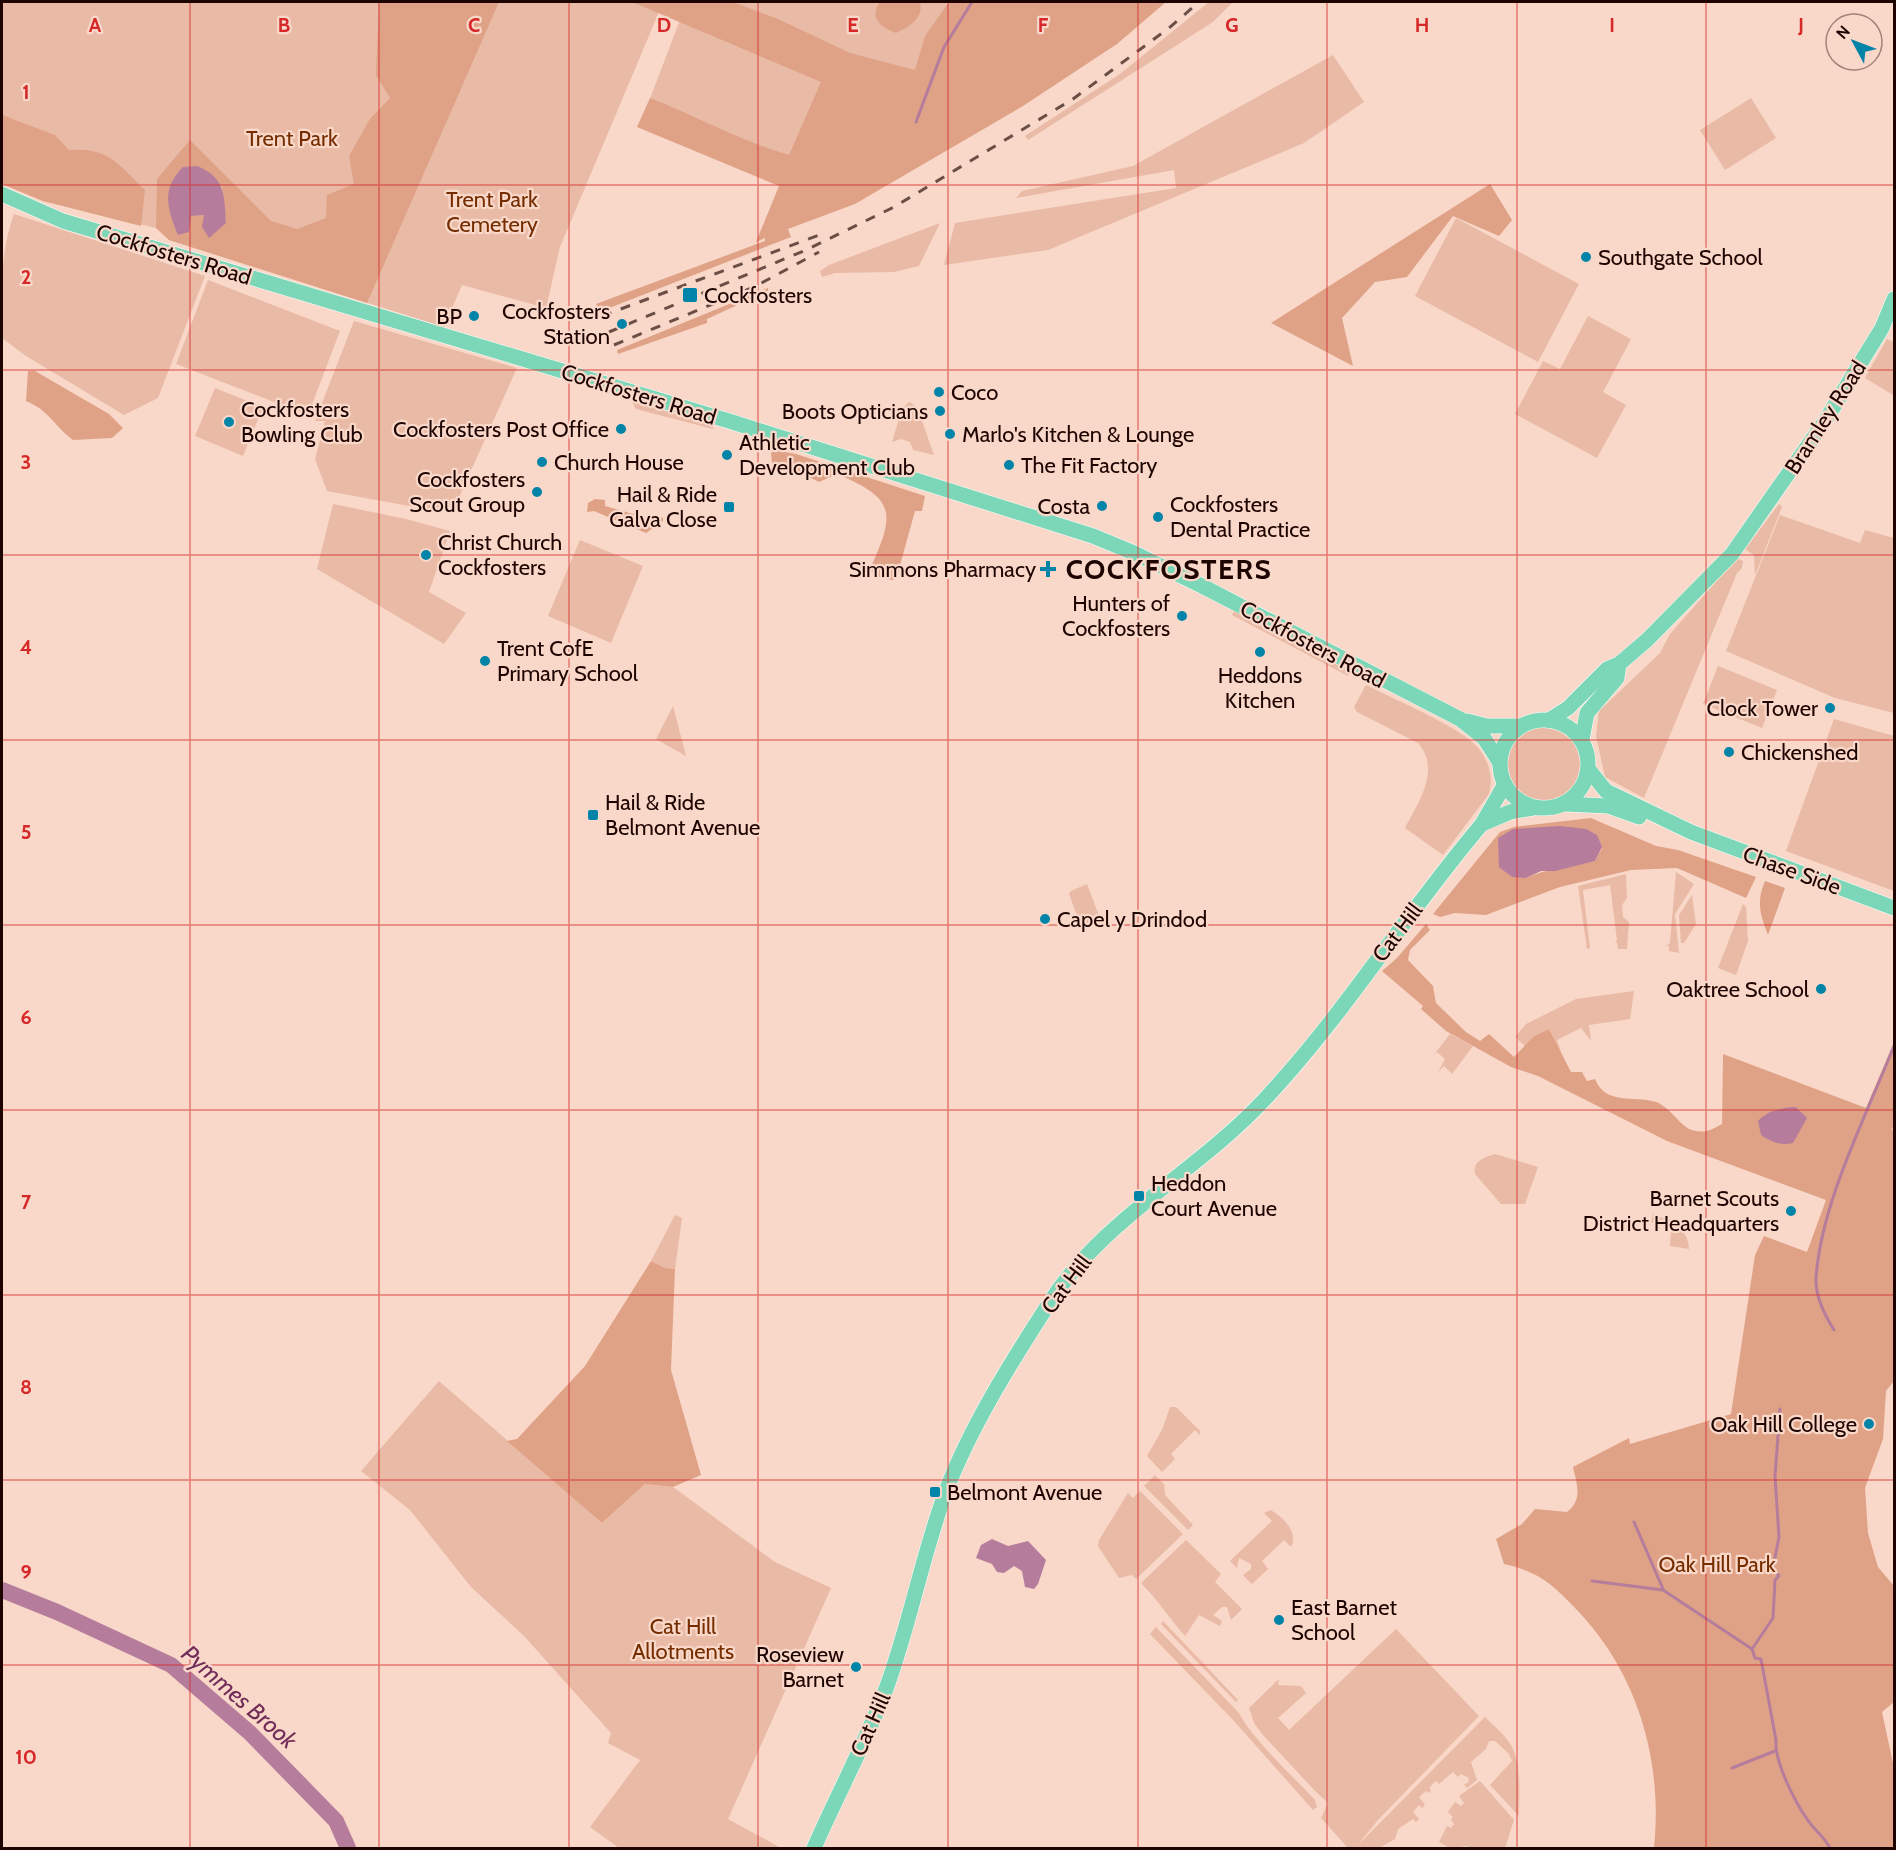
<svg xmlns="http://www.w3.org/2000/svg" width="1896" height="1850" viewBox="0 0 1896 1850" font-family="Cabin,sans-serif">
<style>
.green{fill:#e9baa5}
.forest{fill:#dfa286;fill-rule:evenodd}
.water{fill:#b67c9c}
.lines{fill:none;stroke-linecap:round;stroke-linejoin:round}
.stream{stroke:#b67c9c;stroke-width:3}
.river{stroke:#b67c9c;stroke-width:16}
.major-casing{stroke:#fff;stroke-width:16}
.major{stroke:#7cd7b9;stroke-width:15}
.rail{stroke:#6b4f47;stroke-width:3;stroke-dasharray:10 10;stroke-linecap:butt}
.grid{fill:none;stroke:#d62828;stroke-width:1.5;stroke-opacity:0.55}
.poi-dot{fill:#0184a7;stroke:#f9d8c9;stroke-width:2}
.labels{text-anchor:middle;stroke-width:4.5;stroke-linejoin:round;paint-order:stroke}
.park-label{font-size:22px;fill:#752d00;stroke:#f9d8c9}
.street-label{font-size:22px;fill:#1e0400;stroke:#f9d8c9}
.poi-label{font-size:22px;fill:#1e0400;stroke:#f9d8c9;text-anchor:start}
.water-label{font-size:24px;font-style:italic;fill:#722c58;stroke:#f9d8c9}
.district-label{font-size:28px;font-weight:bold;letter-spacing:1.5px;fill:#1e0400;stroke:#f9d8c9}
.grid-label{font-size:20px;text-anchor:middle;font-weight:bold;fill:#d62828;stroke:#f9d8c9;stroke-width:4.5;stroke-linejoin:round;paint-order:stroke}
</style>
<rect width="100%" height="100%" fill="#f9d8c9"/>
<!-- green -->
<g class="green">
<path d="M 2,2 L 1086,2 L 875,176 L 640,125 L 680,20 L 650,9 L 659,12 L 560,247 L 546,308 L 462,285 L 444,327 L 169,240 L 156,228 L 43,201 L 2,184 Z"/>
<path d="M 1209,2 L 1233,2 L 1213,22 L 1028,140 L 1025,136 L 1120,74 Z"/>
<path d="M 1333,55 L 1364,102 L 1304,143 L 1048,250 L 944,265 L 955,223 L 1176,188 L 1174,170 L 1016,198 L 1022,191 L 1133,166 Z"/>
<path d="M 1751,98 L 1776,138 L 1725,170 L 1700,130 Z"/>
<path d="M 14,214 L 205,276 L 158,398 L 124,415 L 26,356 L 2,338 C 1,297 0,251 14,214 Z"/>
<path d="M 1456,218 L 1579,284 L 1538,362 L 1415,296 Z"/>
<path d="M 940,223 L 919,266 L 894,272 L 835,273 L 822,277 L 820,271 L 829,265 Z"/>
<path d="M 208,280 L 340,331 L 308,415 L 176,364 Z"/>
<path d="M 1588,316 L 1631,339 L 1603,392 L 1626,405 L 1597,458 L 1515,414 L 1543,361 L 1560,369 Z"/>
<path d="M 354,321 L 517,368 L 456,504 L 442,512 L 327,491 L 315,459 L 325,421 L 315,421 Z"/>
<path d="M 1887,339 L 1894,342 L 1893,395 L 1865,378 Z"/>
<path d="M 215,388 L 263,407 L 243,456 L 195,436 Z"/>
<path d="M 632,402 L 714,424 L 713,429 L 636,409 Z"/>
<path d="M 909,402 L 917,407 L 934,455 L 913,450 L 910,442 L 901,439 L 892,442 L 902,409 Z"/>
<path d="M 333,504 L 406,519 L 450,531 L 429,592 L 466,613 L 444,644 L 317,569 Z"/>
<path d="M 1779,504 L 1782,507 L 1755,575 L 1754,555 L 1745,549 Z"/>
<path d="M 1780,515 L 1860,543 L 1865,530 L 1894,538 L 1894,713 L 1835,698 L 1726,651 Z"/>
<path d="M 580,540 L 643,566 L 611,643 L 548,616 Z"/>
<path d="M 1737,558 L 1743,561 L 1742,568 L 1737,573 L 1644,798 L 1605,777 L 1596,736 L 1599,711 L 1660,653 L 1670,634 Z"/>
<path d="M 1235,609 L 1351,672 L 1348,676 L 1232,615 Z"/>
<path d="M 1718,666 L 1777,690 L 1762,728 L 1703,704 Z"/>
<path d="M 1366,685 C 1393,699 1464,728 1480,750 C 1490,764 1493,778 1489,794 L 1443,855 L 1405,828 C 1419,802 1441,769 1418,743 L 1357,712 L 1354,707 Z"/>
<path d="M 673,706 L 686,756 L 656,739 Z"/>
<path d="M 1834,719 L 1894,736 L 1894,891 L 1786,851 Z"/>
<circle cx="1544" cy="764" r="37"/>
<path d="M 1676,872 L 1694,884 L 1675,914 L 1679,953 L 1669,951 L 1669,946 L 1666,946 L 1670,943 Z"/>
<path d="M 1626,874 L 1627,898 L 1622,905 L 1623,917 L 1629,922 L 1627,949 L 1618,949 L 1617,943 L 1615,943 L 1617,940 L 1610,885 L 1583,890 L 1590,948 L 1587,949 L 1578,886 Z"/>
<path d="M 1087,884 L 1101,921 L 1090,924 L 1079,921 L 1069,894 L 1071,891 Z"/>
<path d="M 1692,895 L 1696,924 L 1684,943 L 1681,943 L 1679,915 Z"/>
<path d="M 1743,904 L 1746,907 L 1748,941 L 1736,975 L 1718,968 Z"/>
<path d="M 1634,991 L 1630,1019 L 1589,1025 L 1591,1041 L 1581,1028 L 1557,1040 L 1562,1055 L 1549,1029 L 1534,1036 L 1525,1046 L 1515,1037 L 1526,1024 L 1576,999 Z"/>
<path d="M 1450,1034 L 1473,1046 L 1452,1074 L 1444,1066 L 1438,1072 L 1445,1059 L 1437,1052 L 1433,1056 Z"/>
<path d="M 1495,1154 L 1538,1167 L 1525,1204 L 1501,1204 L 1475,1174 C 1472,1161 1485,1157 1495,1154 Z"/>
<path d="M 1653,1214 C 1670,1221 1688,1227 1689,1249 L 1670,1246 L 1671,1229 L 1651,1222 Z"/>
<path d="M 675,1215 L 682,1218 L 675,1269 L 665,1268 L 651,1261 Z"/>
<path d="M 439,1381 L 602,1523 L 645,1484 L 673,1487 L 775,1562 L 831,1588 L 728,1819 L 781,1848 L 619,1848 L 590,1827 L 640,1760 L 608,1743 L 611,1733 L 524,1636 L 471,1587 L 410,1510 L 361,1471 Z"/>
<path d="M 1170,1407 L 1176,1407 L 1200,1431 L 1200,1435 L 1195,1430 L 1171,1454 L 1175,1459 L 1162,1472 L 1147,1456 L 1162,1430 Z"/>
<path d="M 1155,1475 L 1164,1484 L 1165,1495 L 1193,1525 L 1188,1530 L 1144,1486 Z"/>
<path d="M 1140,1491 L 1183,1534 L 1136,1579 L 1132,1575 L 1119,1578 L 1098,1546 L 1099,1540 L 1128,1493 L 1133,1498 Z"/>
<path d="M 1270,1510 C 1283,1516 1299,1533 1291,1547 L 1284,1540 L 1262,1561 L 1268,1569 L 1252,1584 L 1243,1575 L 1251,1569 L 1251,1564 L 1239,1558 L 1237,1568 L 1230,1561 L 1272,1521 L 1264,1513 Z"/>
<path d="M 1186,1540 L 1221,1574 L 1215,1582 L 1242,1609 L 1231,1620 L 1227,1607 L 1222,1607 L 1213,1615 L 1222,1621 L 1220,1626 L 1199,1615 L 1185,1636 C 1169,1618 1158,1600 1141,1583 Z"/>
<path d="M 1163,1621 L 1238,1700 L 1236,1702 L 1161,1624 Z"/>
<path d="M 1156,1627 L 1239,1713 C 1252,1739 1293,1776 1315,1800 L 1317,1807 L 1313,1810 L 1234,1721 L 1150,1634 Z"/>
<path d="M 1396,1629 L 1479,1716 L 1378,1820 L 1357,1846 L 1485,1717 C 1494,1726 1505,1735 1511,1745 C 1522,1764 1519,1795 1519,1816 L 1490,1785 L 1512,1761 L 1509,1754 L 1495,1741 L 1489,1741 L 1486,1749 L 1471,1762 L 1477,1780 L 1467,1788 L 1464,1784 L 1468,1783 L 1469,1778 L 1461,1774 L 1458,1777 L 1453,1772 L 1439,1784 L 1436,1781 L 1429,1788 L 1431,1790 L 1429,1793 L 1426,1791 L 1419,1797 L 1425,1805 L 1422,1808 L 1419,1805 L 1413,1812 L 1419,1819 L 1416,1822 L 1413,1819 L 1398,1829 L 1395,1839 L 1379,1848 L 1348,1848 L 1321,1818 L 1328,1803 L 1316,1792 L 1262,1734 L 1254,1723 L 1249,1708 L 1279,1679 L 1278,1685 L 1301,1686 L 1306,1693 L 1278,1718 L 1289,1730 Z"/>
<path d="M 1480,1781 L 1514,1820 L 1505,1848 L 1468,1848 L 1467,1846 L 1450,1848 L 1439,1842 L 1447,1826 L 1451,1828 L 1454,1824 L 1451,1819 L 1453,1817 L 1448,1812 L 1455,1802 L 1461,1806 L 1464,1803 L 1459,1796 Z"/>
</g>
<!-- forest -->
<g class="forest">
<path d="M 379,2 L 499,2 L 367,303 L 169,240 L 156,228 L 157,179 L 190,140 L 271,221 L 297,229 L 326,218 L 327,195 L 354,184 L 349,156 L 370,119 L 390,98 L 376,75 ZM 222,185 L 226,223 L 204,215 L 191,216 Z"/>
<path d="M 632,2 L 733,2 L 778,19 L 850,53 L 915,70 L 925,36 L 949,2 L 1166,2 L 1117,44 L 1023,106 L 855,204 L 788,229 L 791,237 L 599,312 L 596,304 L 765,241 L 765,238 L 756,242 L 779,186 L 637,127 L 650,98 C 697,116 740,141 789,155 L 821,82 Z"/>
<path d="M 880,2 L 920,2 C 924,18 909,27 896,33 C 882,28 868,18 880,2 Z"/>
<path d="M 2,115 L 55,135 L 69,150 C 109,147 118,164 145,190 L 141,226 L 43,201 L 2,184 Z"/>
<path d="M 1490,184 L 1512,220 L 1499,236 L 1453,216 L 1407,277 L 1375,282 L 1342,318 L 1353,366 L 1271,323 Z"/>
<path d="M 768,288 L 768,291 L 707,319 L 707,323 L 618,354 L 617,350 Z"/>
<path d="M 28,371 L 35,371 L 109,414 L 123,428 L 112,438 L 73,440 C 54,426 50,411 26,401 Z"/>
<path d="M 775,450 L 796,454 L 925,496 L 922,511 L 915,511 L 897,576 L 893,580 C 884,579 875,577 870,569 C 895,514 897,499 837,474 L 819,482 L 794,470 L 779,470 L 772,463 L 771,453 Z"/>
<path d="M 595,499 L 605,500 L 605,506 L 658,521 L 663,517 L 663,521 L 646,533 L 594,511 L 587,512 L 588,503 Z"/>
<path d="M 1591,818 L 1656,846 L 1678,850 L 1756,877 L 1746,898 L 1677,868 L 1631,870 L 1560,887 L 1486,915 L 1455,913 L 1440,917 L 1433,914 L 1500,832 L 1514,827 ZM 1513,829 L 1537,829 L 1602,848 L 1595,861 C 1572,867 1547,868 1526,878 Z"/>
<path d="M 1765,881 L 1785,888 L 1768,935 C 1760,914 1756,902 1765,881 Z"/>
<path d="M 1426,924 L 1430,930 L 1410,950 L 1408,960 L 1433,986 L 1436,1003 L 1466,1032 L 1480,1041 L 1489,1034 L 1514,1057 L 1534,1036 L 1549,1029 L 1571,1072 L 1582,1072 L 1587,1081 L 1595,1079 C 1606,1106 1634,1095 1656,1102 C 1670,1107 1681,1127 1692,1130 C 1705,1134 1711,1130 1722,1124 L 1723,1054 L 1866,1108 L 1894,1042 L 1894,1126 L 1892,1129 L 1894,1134 L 1894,1381 L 1886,1391 L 1883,1439 L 1865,1488 L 1868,1533 L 1878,1567 L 1894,1586 L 1894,1702 L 1882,1712 L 1894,1768 L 1894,1848 L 1654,1848 C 1663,1761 1638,1673 1576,1609 C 1552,1584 1539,1572 1504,1564 L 1496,1539 L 1522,1524 L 1535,1509 L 1567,1512 C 1583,1499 1577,1485 1573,1467 L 1629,1438 L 1630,1444 L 1731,1414 L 1755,1255 L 1764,1236 L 1807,1252 L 1826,1200 L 1667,1141 L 1538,1076 L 1511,1067 L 1446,1031 L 1421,1009 L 1423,1006 L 1382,971 L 1397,958 Z"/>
<path d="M 651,1261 L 665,1268 L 675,1269 L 671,1370 L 701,1475 L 673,1487 L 645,1484 L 602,1523 L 507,1441 L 517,1439 L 585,1366 Z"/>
</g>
<!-- water -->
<g class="water">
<path d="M 197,166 C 226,178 224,195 226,223 L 209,238 L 202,227 L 204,215 L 191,216 L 189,232 L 178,235 C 167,208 161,189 183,167 Z"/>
<path d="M 1560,826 L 1586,829 L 1597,835 L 1602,847 L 1595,861 L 1555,871 L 1541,871 L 1526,878 L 1512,877 L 1499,867 L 1498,838 L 1513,829 Z"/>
<path d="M 1796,1107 L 1807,1118 L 1793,1143 C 1781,1146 1771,1142 1761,1135 L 1758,1121 C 1768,1110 1781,1108 1796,1107 Z"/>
<path d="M 992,1539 L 1008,1546 L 1028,1541 L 1046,1560 L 1038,1584 L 1034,1589 L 1025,1587 L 1022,1571 L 1014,1566 L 1004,1573 L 997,1572 L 992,1564 L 976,1558 L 981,1545 Z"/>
</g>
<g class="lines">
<!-- stream -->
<g class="stream">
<path d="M 916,122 L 944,47 L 972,2"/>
<path d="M 1834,1330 C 1824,1314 1815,1296 1816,1278 C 1821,1203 1866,1116 1894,1046"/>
<path d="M 1780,1409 L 1775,1476 L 1779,1537 L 1773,1568 L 1779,1576 L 1775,1580 L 1773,1618 L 1752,1649 L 1755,1658 L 1761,1659 L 1776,1740 C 1774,1761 1795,1802 1807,1819 C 1814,1830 1824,1836 1830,1848"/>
<path d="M 1634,1522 L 1663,1589"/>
<path d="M 1592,1581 L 1663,1590 L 1752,1649"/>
<path d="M 1732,1768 L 1775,1751"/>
</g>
<!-- river -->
<path class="river" d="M 2,1590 L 57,1612 L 171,1665 L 250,1733 L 336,1821 L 348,1848"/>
<!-- major casing -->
<g class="major-casing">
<g id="major">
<path d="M 2,194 L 63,221 L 729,421 L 1093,536 L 1134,553 L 1202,586 L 1460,719 L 1484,738 L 1500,763"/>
<circle cx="1544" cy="764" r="44"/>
<path d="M 1549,720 L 1568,708 L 1607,669 L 1619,664 L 1647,640 L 1732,554 L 1825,421 L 1882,328 L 1894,299"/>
<path d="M 1467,721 L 1487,726 L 1521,726"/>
<path d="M 1582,740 L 1587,713 L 1617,678 L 1619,664"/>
<path d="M 1589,770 L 1606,791 L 1691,832 L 1894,908"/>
<path d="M 1564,804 L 1608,806 L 1639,817"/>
<path d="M 1482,824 L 1510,812 L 1533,808"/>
<path d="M 814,1848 C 837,1795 865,1744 886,1689 C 910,1624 922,1556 946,1491 C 971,1426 1010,1364 1048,1305 C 1102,1219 1197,1172 1265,1099 C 1345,1014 1406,913 1482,824 L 1505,784"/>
</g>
</g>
<!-- major -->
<use href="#major" class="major"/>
<!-- rail -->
<g class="rail">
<path d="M 602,316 L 819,235"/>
<path d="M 609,332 L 806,250 L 894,207 L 1073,99 L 1169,28 L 1199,2"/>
<path d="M 614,345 L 756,286 L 819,252"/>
</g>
</g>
<!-- grid -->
<path class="grid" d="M 190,2 L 190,1848M 379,2 L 379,1848M 569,2 L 569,1848M 758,2 L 758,1848M 948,2 L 948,1848M 1138,2 L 1138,1848M 1327,2 L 1327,1848M 1517,2 L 1517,1848M 1706,2 L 1706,1848M 2,185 L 1894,185M 2,370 L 1894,370M 2,555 L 1894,555M 2,740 L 1894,740M 2,925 L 1894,925M 2,1110 L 1894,1110M 2,1295 L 1894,1295M 2,1480 L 1894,1480M 2,1665 L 1894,1665"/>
<!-- markers -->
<g class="poi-dot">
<circle cx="1586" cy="257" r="6"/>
<rect x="682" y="287" width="16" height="16" rx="3"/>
<circle cx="474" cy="316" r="6"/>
<circle cx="622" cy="324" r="6"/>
<circle cx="939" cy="392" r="6"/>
<circle cx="940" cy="411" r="6"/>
<circle cx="229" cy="422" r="6"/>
<circle cx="621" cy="429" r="6"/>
<circle cx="950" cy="434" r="6"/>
<circle cx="727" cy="455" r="6"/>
<circle cx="542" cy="462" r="6"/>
<circle cx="1009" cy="465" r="6"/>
<circle cx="537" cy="492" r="6"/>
<circle cx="1102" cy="506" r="6"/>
<rect x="723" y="501" width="12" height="12" rx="3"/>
<circle cx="1158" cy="517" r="6"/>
<circle cx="426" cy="555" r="6"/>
<path d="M1045 560h6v6h6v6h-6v6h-6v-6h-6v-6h6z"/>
<circle cx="1182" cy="616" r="6"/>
<circle cx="1260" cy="652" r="6"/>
<circle cx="485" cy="661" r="6"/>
<circle cx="1830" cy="708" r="6"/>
<circle cx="1729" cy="752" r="6"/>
<rect x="587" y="809" width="12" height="12" rx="3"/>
<circle cx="1045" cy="919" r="6"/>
<circle cx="1821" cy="989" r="6"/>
<rect x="1133" y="1190" width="12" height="12" rx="3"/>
<circle cx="1791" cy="1211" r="6"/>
<circle cx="1869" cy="1424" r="6"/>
<rect x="929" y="1486" width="12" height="12" rx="3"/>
<circle cx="1279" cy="1620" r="6"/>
<circle cx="856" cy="1667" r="6"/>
</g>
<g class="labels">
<!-- park labels -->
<g class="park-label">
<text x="292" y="146">Trent Park</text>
<text x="492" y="207">Trent Park<tspan x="492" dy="25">Cemetery</tspan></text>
<text x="1717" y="1572">Oak Hill Park</text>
<text x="683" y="1634">Cat Hill<tspan x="683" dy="25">Allotments</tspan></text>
</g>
<!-- street labels -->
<g class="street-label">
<text transform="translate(174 254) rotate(17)" y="8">Cockfosters Road</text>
<text transform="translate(639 394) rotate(17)" y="8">Cockfosters Road</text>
<text transform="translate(1825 417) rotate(-57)" y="8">Bramley Road</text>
<text transform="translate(1313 644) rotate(28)" y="8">Cockfosters Road</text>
<text transform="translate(1792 870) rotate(20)" y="8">Chase Side</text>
<text transform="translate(1397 932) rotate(-53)" y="8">Cat Hill</text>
<text transform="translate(1066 1284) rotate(-53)" y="8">Cat Hill</text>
<text transform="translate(870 1724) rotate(-66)" y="8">Cat Hill</text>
</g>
<!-- poi labels -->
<g class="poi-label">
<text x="1598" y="265">Southgate School</text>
<text x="704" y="303">Cockfosters</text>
<text x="610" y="319" text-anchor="end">Cockfosters<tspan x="610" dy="25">Station</tspan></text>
<text x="462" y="324" text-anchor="end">BP</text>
<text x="951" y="400">Coco</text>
<text x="241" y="417">Cockfosters<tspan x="241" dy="25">Bowling Club</tspan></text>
<text x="928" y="419" text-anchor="end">Boots Opticians</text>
<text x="609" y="437" text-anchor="end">Cockfosters Post Office</text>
<text x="962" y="442">Marlo's Kitchen &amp; Lounge</text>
<text x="739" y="450">Athletic<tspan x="739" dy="25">Development Club</tspan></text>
<text x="554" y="470">Church House</text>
<text x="1021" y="473">The Fit Factory</text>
<text x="525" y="487" text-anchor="end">Cockfosters<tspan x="525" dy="25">Scout Group</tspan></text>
<text x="717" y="502" text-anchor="end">Hail &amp; Ride<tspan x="717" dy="25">Galva Close</tspan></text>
<text x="1170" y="512">Cockfosters<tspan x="1170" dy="25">Dental Practice</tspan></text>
<text x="1090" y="514" text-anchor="end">Costa</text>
<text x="438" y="550">Christ Church<tspan x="438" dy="25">Cockfosters</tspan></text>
<text x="1036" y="577" text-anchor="end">Simmons Pharmacy</text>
<text x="1170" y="611" text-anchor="end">Hunters of<tspan x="1170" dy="25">Cockfosters</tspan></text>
<text x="497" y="656">Trent CofE<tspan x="497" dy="25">Primary School</tspan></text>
<text x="1260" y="683" text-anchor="middle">Heddons<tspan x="1260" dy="25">Kitchen</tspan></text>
<text x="1818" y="716" text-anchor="end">Clock Tower</text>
<text x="1741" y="760">Chickenshed</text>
<text x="605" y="810">Hail &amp; Ride<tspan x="605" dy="25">Belmont Avenue</tspan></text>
<text x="1057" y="927">Capel y Drindod</text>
<text x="1809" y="997" text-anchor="end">Oaktree School</text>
<text x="1151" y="1191">Heddon<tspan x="1151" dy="25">Court Avenue</tspan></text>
<text x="1779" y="1206" text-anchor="end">Barnet Scouts<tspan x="1779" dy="25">District Headquarters</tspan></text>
<text x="1857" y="1432" text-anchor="end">Oak Hill College</text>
<text x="947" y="1500">Belmont Avenue</text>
<text x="1291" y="1615">East Barnet<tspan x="1291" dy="25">School</tspan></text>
<text x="844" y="1662" text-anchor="end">Roseview<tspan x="844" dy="25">Barnet</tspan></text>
</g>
<!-- water labels -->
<g class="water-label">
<text transform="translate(239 1697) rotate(41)" y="8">Pymmes Brook</text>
</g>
<!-- district labels -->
<g class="district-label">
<text x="1169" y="579">COCKFOSTERS</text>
</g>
</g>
<g class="grid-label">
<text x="95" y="32">A</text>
<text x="284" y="32">B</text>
<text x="474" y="32">C</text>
<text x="664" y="32">D</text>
<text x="853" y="32">E</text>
<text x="1043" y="32">F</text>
<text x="1232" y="32">G</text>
<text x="1422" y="32">H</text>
<text x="1612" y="32">I</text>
<text x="1801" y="32">J</text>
<text x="26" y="99">1</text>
<text x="26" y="284">2</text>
<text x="26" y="469">3</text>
<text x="26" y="654">4</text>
<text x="26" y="839">5</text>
<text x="26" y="1024">6</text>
<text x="26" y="1209">7</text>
<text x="26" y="1394">8</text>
<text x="26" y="1579">9</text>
<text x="26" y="1764">10</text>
</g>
<!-- border -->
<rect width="1896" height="1850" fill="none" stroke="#1e0400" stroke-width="6"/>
<!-- north arrow -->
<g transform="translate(1854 42) rotate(311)"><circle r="28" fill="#f9d8c9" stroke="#a18379" stroke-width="1.5"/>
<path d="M0-4.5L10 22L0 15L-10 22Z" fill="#0184a7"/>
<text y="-9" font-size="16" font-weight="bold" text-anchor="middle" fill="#1e0400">N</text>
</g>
</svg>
